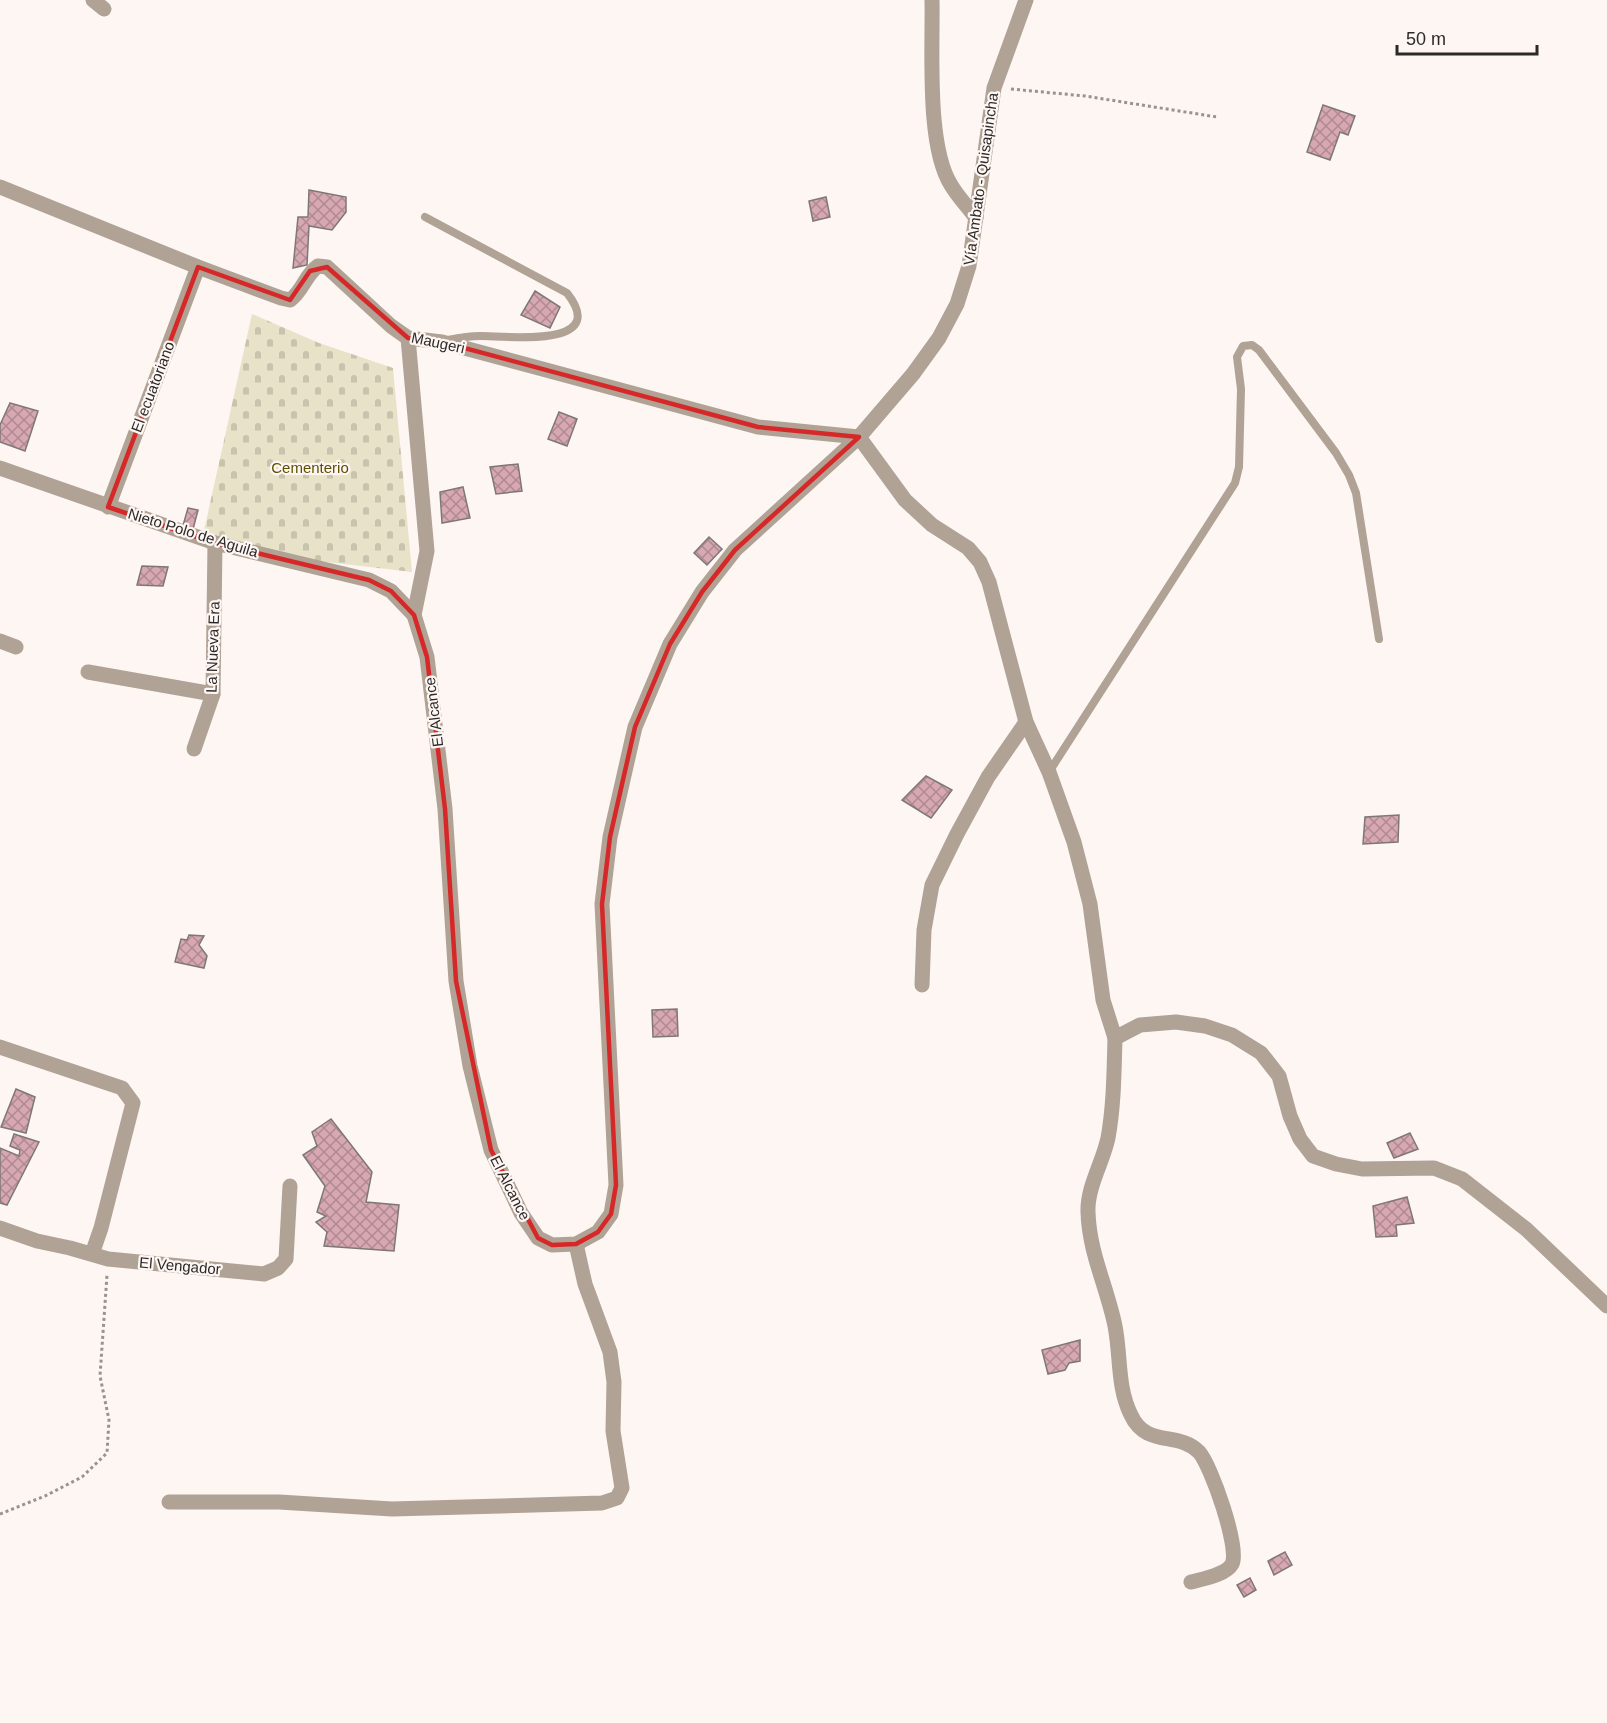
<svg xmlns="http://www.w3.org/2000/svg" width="1607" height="1723" viewBox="0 0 1607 1723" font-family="Helvetica,sans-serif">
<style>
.cemetery{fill:url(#cemetery-stones)}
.building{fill:url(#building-cross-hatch);stroke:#7e7778;stroke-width:1.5}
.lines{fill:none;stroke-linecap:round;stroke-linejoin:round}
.path{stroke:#979391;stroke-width:3;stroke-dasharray:3 3;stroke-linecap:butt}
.service{stroke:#b0a294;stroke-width:8}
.minor{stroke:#b0a294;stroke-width:15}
.tertiary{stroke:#b0a294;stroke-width:15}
.marked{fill:none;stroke:#d62828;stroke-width:4.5;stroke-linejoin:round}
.labels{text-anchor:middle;stroke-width:4.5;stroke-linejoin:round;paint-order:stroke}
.street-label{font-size:15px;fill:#2c2a29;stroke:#fdf6f3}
.park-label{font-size:15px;fill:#5d5001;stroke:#fdf6f3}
</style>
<defs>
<pattern id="cemetery-stones" width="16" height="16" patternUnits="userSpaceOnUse" patternTransform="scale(1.5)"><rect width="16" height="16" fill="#e8e3c8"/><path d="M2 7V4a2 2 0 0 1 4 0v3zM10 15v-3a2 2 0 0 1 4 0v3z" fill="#c7c3ac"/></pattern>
<pattern id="building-cross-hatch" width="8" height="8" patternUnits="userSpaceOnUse" patternTransform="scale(1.5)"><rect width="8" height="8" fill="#d8a8b2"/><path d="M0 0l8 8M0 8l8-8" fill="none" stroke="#af8991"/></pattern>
</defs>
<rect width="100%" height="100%" fill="#fdf6f3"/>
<!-- cemetery -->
<path class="cemetery" d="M 252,314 L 319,343 L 393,368 L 412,572 L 301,559 L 203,535 Z"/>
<!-- building -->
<g class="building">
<path d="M 1323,105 L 1355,116 L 1348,135 L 1340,132 L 1330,160 L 1307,152 Z"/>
<path d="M 309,190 L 346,197 L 346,212 L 332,230 L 309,226 L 307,265 L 293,268 L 298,217 L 308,217 Z"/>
<path d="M 826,197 L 830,217 L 813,221 L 809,201 Z"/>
<path d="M 535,291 L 560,307 L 550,328 L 521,315 Z"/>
<path d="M 10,403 L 38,411 L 25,451 L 0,442 L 0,425 Z"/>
<path d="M 559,412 L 577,419 L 567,446 L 548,439 Z"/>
<path d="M 518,464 L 522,491 L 496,494 L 490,467 Z"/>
<path d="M 463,487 L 470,518 L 442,523 L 440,492 Z"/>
<path d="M 188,508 L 198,510 L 192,533 L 182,529 Z"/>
<path d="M 709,537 L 722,549 L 707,565 L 694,553 Z"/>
<path d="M 142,566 L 168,567 L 163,586 L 137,585 Z"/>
<path d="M 926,776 L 952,790 L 931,818 L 902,800 Z"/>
<path d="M 1399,815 L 1398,842 L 1363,844 L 1365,817 Z"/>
<path d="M 189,935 L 204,936 L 199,945 L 207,956 L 204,968 L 175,962 L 181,939 L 187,940 Z"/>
<path d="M 677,1009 L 678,1036 L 653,1037 L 652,1010 Z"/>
<path d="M 16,1089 L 35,1097 L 26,1133 L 1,1127 Z"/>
<path d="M 331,1119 L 372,1172 L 366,1202 L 399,1205 L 394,1251 L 324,1246 L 327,1232 L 316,1222 L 326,1216 L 317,1212 L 325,1186 L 303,1155 L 317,1146 L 312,1132 Z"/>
<path d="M 1410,1133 L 1418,1149 L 1394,1158 L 1387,1143 Z"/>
<path d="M 14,1134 L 39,1142 L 7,1205 L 0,1203 L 0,1148 L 19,1156 L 20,1150 L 10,1146 Z"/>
<path d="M 1407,1197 L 1414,1223 L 1396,1225 L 1397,1236 L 1376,1237 L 1373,1206 Z"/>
<path d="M 1080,1340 L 1080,1361 L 1069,1363 L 1065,1370 L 1048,1374 L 1042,1350 Z"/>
<path d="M 1285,1552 L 1292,1565 L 1274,1575 L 1268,1561 Z"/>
<path d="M 1250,1578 L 1256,1590 L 1244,1597 L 1237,1585 Z"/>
</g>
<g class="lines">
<!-- path -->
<g class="path">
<path d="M 1011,89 L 1085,96 L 1217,117"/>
<path d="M 0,1514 L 45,1496 L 82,1477 L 107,1453 L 109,1420 L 100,1376 L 107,1275"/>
</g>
<!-- service -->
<g class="service">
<path d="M 425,217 L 567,293 C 611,349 507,336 480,336 C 469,336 458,338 448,340"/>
<path d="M 1049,772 L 1235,483 L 1239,467 L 1241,389 L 1237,357 L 1243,346 L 1252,345 L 1259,350 L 1336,453 L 1349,475 L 1356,493 L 1379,639"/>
</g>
<!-- minor -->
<g class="minor">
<path d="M 93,0 L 104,9"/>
<path d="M 932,0 C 933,49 926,145 951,185 C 958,197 968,207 976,218"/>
<path d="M 0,187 L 198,267 L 281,298 L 290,300 C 303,291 305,275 318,266 L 327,267 L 391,326 L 408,338 L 442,342 L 758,427 L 859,437 L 905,500 L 932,525 L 968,548 L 980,562 L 989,582 L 1026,722 L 1049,772 L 1074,842 L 1090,904 L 1103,1000 L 1115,1038 L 1140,1025 L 1176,1022 L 1205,1026 L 1232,1035 L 1261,1053 L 1279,1076 L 1290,1116 L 1300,1139 L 1313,1156 L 1336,1164 L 1362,1169 L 1434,1168 L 1462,1179 L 1526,1229 L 1607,1306"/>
<path d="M 408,338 L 427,551 L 414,615"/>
<path d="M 108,507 L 198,267"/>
<path d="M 0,641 L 16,647"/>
<path d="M 88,672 L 213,694"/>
<path d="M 194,749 L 213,694 L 215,543"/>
<path d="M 922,985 L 924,930 L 932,885 L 957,834 L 988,777 L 1026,722"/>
<path d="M 1115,1038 C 1114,1071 1114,1105 1108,1138 C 1103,1162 1087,1187 1088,1212 C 1089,1252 1107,1287 1115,1326 C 1121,1357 1117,1387 1131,1415 C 1146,1448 1179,1431 1199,1452 C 1211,1465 1240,1548 1232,1564 C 1226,1575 1202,1579 1191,1582"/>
<path d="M 0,1047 L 122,1088 L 133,1103 L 101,1228 L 92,1254"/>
<path d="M 0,1228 L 37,1241 L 70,1248 L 108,1259 L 264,1274 L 278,1268 L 286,1259 L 290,1186"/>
<path d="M 169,1502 L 279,1502 L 392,1509 L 602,1503 L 617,1498 L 622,1488 L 613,1431 L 614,1382 L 610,1352 L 585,1284 L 576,1244"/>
</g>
<!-- tertiary -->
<path class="tertiary" d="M 0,468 L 215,543 L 369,580 L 391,591 L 414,615 L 427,657 L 445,809 L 456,981 L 470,1066 L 491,1150 L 521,1213 L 538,1238 L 552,1245 L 576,1244 L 598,1232 L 611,1214 L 616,1185 L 602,904 L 610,837 L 635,727 L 670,644 L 702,592 L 735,550 L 859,437 L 913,374 L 939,338 L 957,304 L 969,266 L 994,88 L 1026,0"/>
</g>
<!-- marked area -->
<path class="marked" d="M 198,267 L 290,300 L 310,271 L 327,267 L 408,338 L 442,342 L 758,427 L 859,437 L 735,550 L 702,592 L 670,644 L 635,727 L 610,837 L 602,904 L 616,1185 L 611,1214 L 598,1232 L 576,1244 L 552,1245 L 538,1238 L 491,1150 L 456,981 L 445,809 L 427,657 L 414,615 L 391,591 L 369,580 L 215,543 L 108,507 Z"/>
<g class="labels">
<!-- street labels -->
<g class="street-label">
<text transform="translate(981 179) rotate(-82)" y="5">Vía Ambato - Quisapincha</text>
<text transform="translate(438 343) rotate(12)" y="5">Maugeri</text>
<text transform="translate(153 387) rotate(-69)" y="5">El ecuatoriano</text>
<text transform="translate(193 533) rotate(17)" y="5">Nieto Polo de Aguila</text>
<text transform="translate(213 647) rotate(-88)" y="5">La Nueva Era</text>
<text transform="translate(434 712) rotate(-97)" y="5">El Alcance</text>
<text transform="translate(510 1188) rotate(63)" y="5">El Alcance</text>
<text transform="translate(180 1266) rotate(5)" y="5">El Vengador</text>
</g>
<!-- park labels -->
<g class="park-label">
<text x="310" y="473">Cementerio</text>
</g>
</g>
<!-- scale -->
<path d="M1397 45v9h140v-9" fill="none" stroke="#2c2a29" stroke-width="3"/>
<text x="1406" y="45" font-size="18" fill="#2c2a29" stroke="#fdf6f3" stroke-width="4.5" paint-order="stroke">50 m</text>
</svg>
